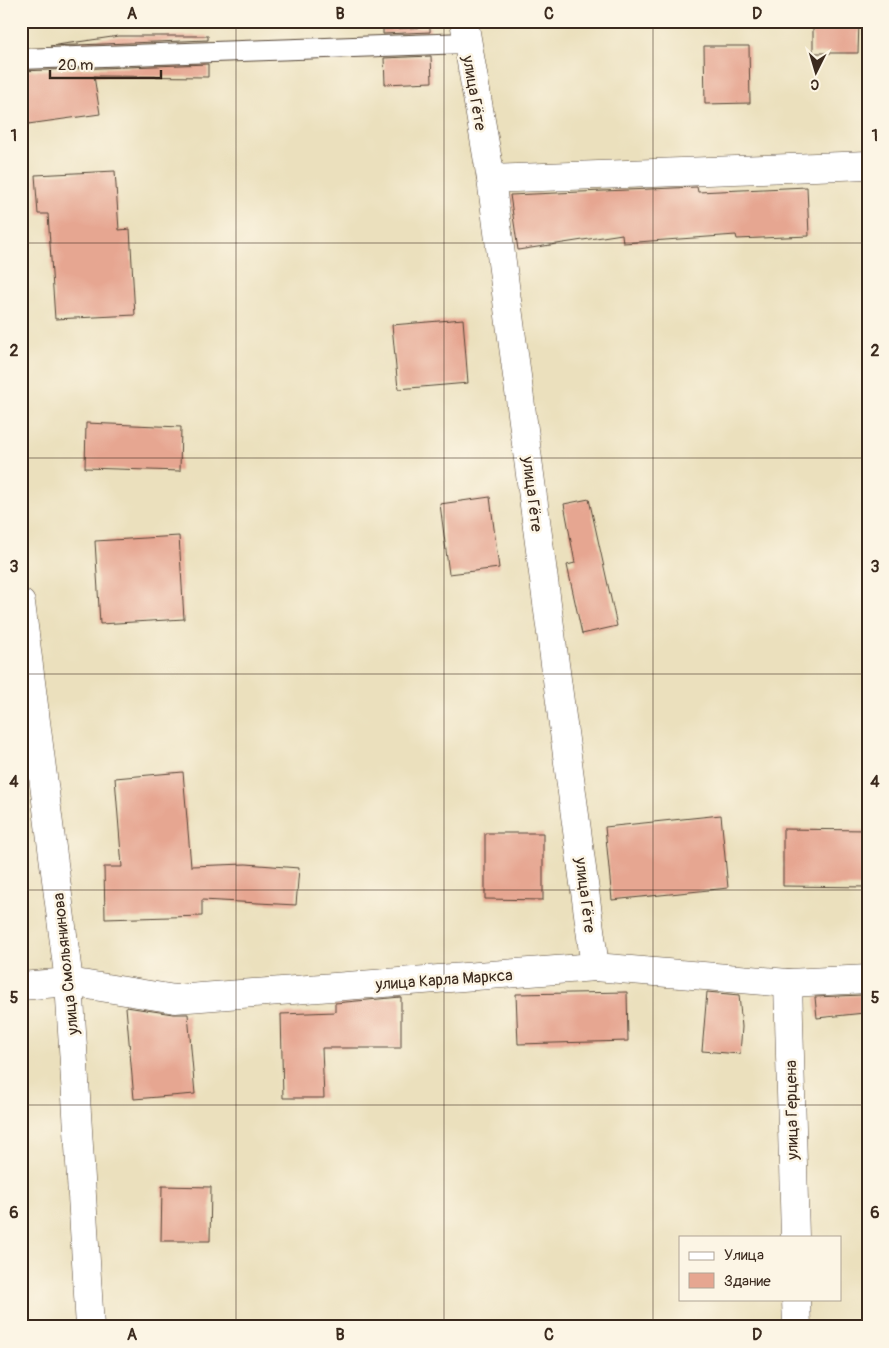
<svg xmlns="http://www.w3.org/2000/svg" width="889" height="1348" viewBox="0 0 889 1348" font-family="Pangolin,sans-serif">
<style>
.building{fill:#e6a691}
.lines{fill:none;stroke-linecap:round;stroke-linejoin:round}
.lane-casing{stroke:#554536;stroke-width:22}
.street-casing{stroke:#554536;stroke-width:29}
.lane{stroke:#fff;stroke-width:20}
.street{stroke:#fff;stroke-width:28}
.grid{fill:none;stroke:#3b2a1e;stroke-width:1;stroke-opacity:0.55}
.labels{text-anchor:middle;stroke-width:5;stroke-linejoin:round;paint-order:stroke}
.street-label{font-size:16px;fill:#3b2a1e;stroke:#fcf5e5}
.neatline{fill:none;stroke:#3b2a1e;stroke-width:2}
.grid-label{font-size:16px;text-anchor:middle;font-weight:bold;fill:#3b2a1e}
</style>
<rect width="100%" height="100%" fill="#fcf5e5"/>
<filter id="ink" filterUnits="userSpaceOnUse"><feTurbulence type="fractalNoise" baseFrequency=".02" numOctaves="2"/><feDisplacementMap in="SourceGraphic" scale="10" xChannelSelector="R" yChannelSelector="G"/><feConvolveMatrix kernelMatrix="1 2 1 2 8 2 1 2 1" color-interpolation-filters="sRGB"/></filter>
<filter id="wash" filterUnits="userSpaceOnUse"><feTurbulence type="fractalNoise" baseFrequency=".0096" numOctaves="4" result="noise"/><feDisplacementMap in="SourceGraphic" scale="20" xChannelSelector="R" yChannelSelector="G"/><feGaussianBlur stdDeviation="1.12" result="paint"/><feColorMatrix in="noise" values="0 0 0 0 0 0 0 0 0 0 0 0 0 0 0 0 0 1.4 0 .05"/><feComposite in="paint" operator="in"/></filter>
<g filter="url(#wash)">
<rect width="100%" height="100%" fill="#ebe0bd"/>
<g id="blocks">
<!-- building -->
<g class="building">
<path d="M 813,21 L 859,21 L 858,53 L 813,53 Z"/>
<path d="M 430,27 L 430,32 L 383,34 L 383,29 Z"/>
<path d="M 119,36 L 208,36 L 208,40 L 50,46 Z"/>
<path d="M 704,46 L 749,46 L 750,103 L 705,104 Z"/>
<path d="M 431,56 L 432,82 L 385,84 L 384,58 Z"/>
<path d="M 208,64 L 208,77 L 94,76 L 100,114 L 21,125 L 21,71 Z"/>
<path d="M 115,171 L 119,230 L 130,229 L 135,315 L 55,319 L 48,214 L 38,214 L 35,175 Z"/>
<path d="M 697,187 L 698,192 L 807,187 L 809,236 L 737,239 L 736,235 L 623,243 L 622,234 L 518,250 L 510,195 Z"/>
<path d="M 463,319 L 468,383 L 398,389 L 392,325 Z"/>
<path d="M 86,423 L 181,427 L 180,471 L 85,468 Z"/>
<path d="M 490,497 L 499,568 L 449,574 L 440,504 Z"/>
<path d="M 589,499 L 617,626 L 582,634 L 567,565 L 575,563 L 564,504 Z"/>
<path d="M 179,536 L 184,619 L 100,624 L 95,541 Z"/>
<path d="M 183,772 L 191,866 L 246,864 L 299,868 L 296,905 L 202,900 L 202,916 L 105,919 L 104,867 L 122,867 L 115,778 Z"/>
<path d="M 721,815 L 728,888 L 612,900 L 605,827 Z"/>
<path d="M 783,829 L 868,830 L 868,887 L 783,886 Z"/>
<path d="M 485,833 L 543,833 L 543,900 L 485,899 Z"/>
<path d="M 627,992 L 628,1041 L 518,1044 L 516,994 Z"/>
<path d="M 707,992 L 739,995 L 742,1027 L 740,1054 L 702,1051 Z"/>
<path d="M 862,995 L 864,1013 L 817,1018 L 815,997 Z"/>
<path d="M 401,997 L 401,1048 L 322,1048 L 324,1098 L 283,1098 L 281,1014 L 335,1012 L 335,1003 Z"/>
<path d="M 126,1007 L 173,1014 L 188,1014 L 195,1094 L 134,1099 Z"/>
<path d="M 162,1186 L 211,1187 L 210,1241 L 161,1241 Z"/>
</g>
</g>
</g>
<g filter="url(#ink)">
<use href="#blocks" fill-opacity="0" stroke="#554536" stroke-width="1"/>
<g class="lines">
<!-- lane casing -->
<g class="lane-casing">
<path id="lane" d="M 21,59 L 466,43"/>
</g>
<!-- street casing -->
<g class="street-casing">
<g id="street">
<path d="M 464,21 L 491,179 L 595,967"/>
<path d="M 491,179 L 868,165"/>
<path d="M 21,603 L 69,982 L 90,1327"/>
<path d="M 788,983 L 795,1237"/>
<path d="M 21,986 L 69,982 L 175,999 L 595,967 L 788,983 L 868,979"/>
<path d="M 796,1299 L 797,1327"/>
</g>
</g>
<!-- lane -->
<use href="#lane" class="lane"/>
<!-- street -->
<use href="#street" class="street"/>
</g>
</g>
<!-- grid -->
<path class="grid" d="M 236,21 L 236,1327M 444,21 L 444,1327M 653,21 L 653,1327M 21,243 L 868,243M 21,458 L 868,458M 21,674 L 868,674M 21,890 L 868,890M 21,1105 L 868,1105"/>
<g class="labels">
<!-- street labels -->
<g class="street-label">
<text transform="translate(475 93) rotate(80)" y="6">улица Гёте</text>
<text transform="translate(533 494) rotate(83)" y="6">улица Гёте</text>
<text transform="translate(586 895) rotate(83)" y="6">улица Гёте</text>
<text transform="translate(65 964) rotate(-96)" y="6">улица Смольянинова</text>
<text transform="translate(444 979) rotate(-4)" y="6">улица Карла Маркса</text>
<text transform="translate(791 1110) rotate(-91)" y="6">улица Герцена</text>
</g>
</g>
<!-- margin -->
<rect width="889" height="1348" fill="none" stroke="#fcf5e5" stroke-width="55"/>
<!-- legend -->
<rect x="679" y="1236" width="162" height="65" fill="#fcf5e5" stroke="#afa495"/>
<rect x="689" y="1252" width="25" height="8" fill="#ffffff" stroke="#afa495"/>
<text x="724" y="1260" font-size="15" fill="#3b2a1e">Улица</text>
<rect x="689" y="1273" width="25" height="15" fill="#e6a691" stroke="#afa495"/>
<text x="724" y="1286" font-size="15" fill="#3b2a1e">Здание</text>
<!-- north arrow -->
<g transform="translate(816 72) rotate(185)" stroke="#fcf5e5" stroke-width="4" paint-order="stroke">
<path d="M0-4L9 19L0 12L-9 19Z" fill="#3b2a1e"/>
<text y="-8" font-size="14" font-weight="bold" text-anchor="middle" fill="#3b2a1e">С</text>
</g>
<!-- scale -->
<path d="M50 70v8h111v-8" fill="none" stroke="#3b2a1e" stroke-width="2.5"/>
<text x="58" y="70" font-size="15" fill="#3b2a1e" stroke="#fcf5e5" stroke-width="4" paint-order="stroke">20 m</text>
<rect x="28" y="28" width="834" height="1292" class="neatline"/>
<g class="grid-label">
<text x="132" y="19">A</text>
<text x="340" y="19">B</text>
<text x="549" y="19">C</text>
<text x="757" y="19">D</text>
<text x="14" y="141">1</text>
<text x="875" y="141">1</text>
<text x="14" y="356">2</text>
<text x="875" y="356">2</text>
<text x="14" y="572">3</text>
<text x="875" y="572">3</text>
<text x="14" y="787">4</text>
<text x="875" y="787">4</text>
<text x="14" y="1003">5</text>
<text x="875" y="1003">5</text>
<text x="14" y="1218">6</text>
<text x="875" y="1218">6</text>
<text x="132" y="1340">A</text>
<text x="340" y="1340">B</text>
<text x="549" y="1340">C</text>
<text x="757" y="1340">D</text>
</g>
</svg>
